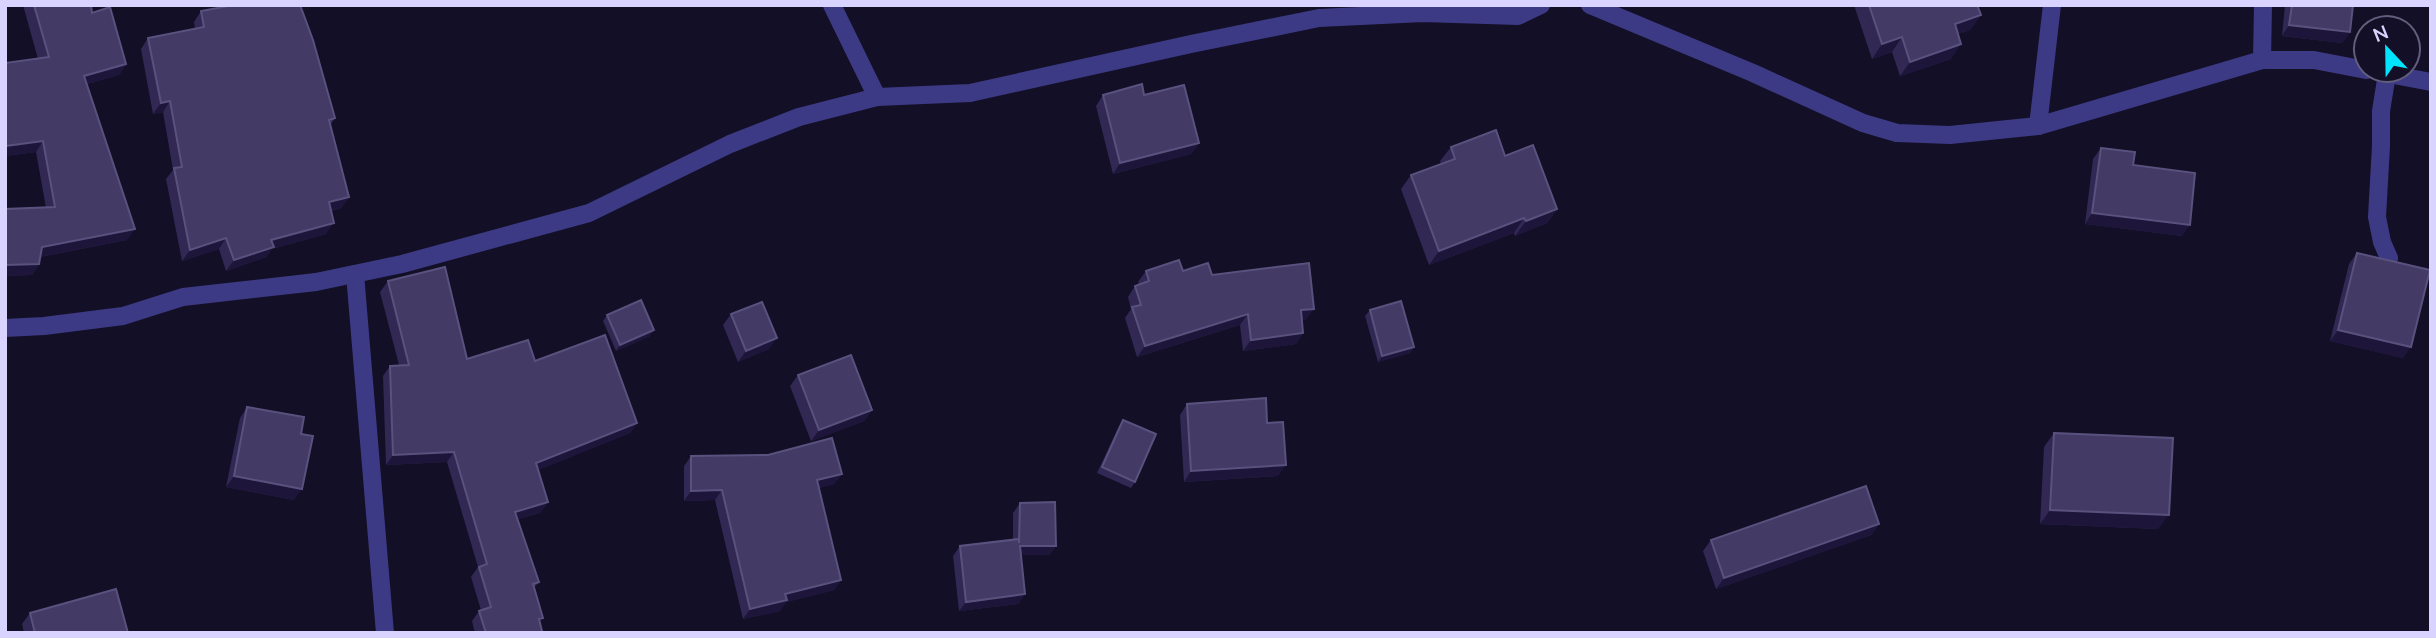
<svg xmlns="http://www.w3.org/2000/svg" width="2436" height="638" viewBox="0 0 2436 638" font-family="Mulish,sans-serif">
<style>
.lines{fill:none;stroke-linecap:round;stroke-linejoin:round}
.street{stroke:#3d3a85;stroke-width:18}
.wall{fill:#312854}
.shaded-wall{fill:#1d163a}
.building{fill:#433a66;stroke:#5a527e;stroke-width:2}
</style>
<rect width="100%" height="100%" fill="#130f26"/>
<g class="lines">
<!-- street -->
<g class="street">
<path d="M 832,5 L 877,97"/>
<path d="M 1590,5 L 1753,73 L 1863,123 L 1897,133 L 1950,135 L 2038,126 L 2262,60 L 2314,60 L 2366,70"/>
<path d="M 2262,60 L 2263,5"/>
<path d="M 2378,72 L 2431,82"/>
<path d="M 2387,74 L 2381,111 L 2381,146 L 2377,217 L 2382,242 L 2389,258"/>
<path d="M 2038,126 L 2052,5"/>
<path d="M 355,274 L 385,633"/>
<path d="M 5,328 L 44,326 L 123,316 L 183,297 L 316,282 L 402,264 L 589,213 L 730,144 L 799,117 L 877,97 L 970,93 L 1191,44 L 1319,18 L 1423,13 L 1518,16 L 1541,5"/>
</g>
</g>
<!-- wall -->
<g class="wall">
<path d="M 23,5 L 91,5 L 92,13 L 126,64 L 119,75 L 87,84 L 127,240 L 40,257 L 39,264 L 32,275 L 5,276 L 5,209 L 46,208 L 36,152 L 5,156 L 5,63 L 38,59 Z"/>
<path d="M 1854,5 L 1977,5 L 1981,15 L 1970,30 L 1958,34 L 1951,59 L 1900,76 L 1892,52 L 1872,59 Z"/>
<path d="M 2285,5 L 2353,5 L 2350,32 L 2342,43 L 2282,36 Z"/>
<path d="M 201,11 L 335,118 L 330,126 L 349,197 L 341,208 L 331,211 L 326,234 L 272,249 L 266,257 L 226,271 L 219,249 L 182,261 L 166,179 L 173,170 L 163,112 L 153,114 L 141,49 L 148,38 L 195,29 L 194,22 Z"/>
<path d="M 1103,95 L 1144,95 L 1199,143 L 1191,154 L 1113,174 L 1096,106 Z"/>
<path d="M 1451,147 L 1505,156 L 1557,209 L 1547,223 L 1515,236 L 1514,233 L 1429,265 L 1401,189 L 1411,175 L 1441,164 L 1440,161 Z"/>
<path d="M 2101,148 L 2133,165 L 2182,236 L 2085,224 L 2093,159 Z"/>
<path d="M 2357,253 L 2403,358 L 2330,341 L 2349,264 Z"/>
<path d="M 1146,271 L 1183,271 L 1212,275 L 1306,320 L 1302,320 L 1303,333 L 1296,344 L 1243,351 L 1240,325 L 1137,357 L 1125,318 L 1131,309 L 1128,297 L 1135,286 L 1139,285 L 1138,282 Z"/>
<path d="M 388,281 L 467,359 L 535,361 L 637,423 L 630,433 L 538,470 L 548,502 L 540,513 L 518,519 L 539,582 L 534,588 L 542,631 L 541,633 L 475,633 L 472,621 L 479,611 L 481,610 L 471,577 L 478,567 L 447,462 L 386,465 L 383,376 L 390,366 L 399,365 L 380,292 Z"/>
<path d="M 1370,310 L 1414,347 L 1410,353 L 1378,362 L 1365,316 Z"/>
<path d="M 731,314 L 769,349 L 738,362 L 723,325 Z"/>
<path d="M 607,315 L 650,336 L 616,351 L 603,321 Z"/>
<path d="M 798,375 L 872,410 L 864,421 L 811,441 L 790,386 Z"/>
<path d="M 1187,404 L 1278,476 L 1184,482 L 1180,415 Z"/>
<path d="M 247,407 L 301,434 L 294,500 L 226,487 L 240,418 Z"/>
<path d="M 1123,420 L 1135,482 L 1131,488 L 1097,473 L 1119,426 Z"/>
<path d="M 2054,433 L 2158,529 L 2040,524 L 2044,447 Z"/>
<path d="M 691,456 L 842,474 L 834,484 L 819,488 L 841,580 L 834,590 L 786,602 L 780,611 L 743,619 L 715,500 L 684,501 L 684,466 Z"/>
<path d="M 1020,503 L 1056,546 L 1049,555 L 1021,555 L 1019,604 L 959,611 L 953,556 L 960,546 L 1013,540 L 1013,513 Z"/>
<path d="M 1879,524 L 1871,535 L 1716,589 L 1703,551 L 1711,540 Z"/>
<path d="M 30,613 L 128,633 L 24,633 L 22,624 Z"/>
</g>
<!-- shaded-wall -->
<g class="shaded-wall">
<path d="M 1981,15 L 1970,30 L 1944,39 L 1955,24 Z"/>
<path d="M 2289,25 L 2350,32 L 2342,43 L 2282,36 Z"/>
<path d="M 1902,37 L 1892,52 L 1872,59 L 1882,44 Z"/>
<path d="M 1961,44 L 1951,59 L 1900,76 L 1910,62 Z"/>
<path d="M 126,64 L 119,75 L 76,87 L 84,76 Z"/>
<path d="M 170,101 L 163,112 L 153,114 L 161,103 Z"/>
<path d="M 43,141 L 36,152 L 5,156 L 5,146 Z"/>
<path d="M 1199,143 L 1191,154 L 1113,174 L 1120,163 Z"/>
<path d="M 349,197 L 341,208 L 321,213 L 329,202 Z"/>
<path d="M 1557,209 L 1547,223 L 1515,236 L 1526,221 Z"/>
<path d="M 2092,213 L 2190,225 L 2182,236 L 2085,224 Z"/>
<path d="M 1524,218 L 1514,233 L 1429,265 L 1439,251 Z"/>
<path d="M 334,223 L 326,234 L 272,249 L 266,257 L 226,271 L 234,260 L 271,240 Z"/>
<path d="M 135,229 L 127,240 L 34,258 L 42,247 Z"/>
<path d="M 226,238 L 219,249 L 182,261 L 190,250 Z"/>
<path d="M 39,264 L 32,275 L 5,276 L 5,265 Z"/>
<path d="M 1314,309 L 1306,320 L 1293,321 L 1301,310 Z"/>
<path d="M 1248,314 L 1240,325 L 1137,357 L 1145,346 Z"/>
<path d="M 654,330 L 650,336 L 616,351 L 620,345 Z"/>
<path d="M 2338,330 L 2411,347 L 2403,358 L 2330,341 Z"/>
<path d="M 1303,333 L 1296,344 L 1243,351 L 1251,340 Z"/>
<path d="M 777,338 L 769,349 L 738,362 L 746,351 Z"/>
<path d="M 1414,347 L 1410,353 L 1378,362 L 1382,356 Z"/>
<path d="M 872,410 L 864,421 L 811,441 L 819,430 Z"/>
<path d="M 637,423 L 630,433 L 529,474 L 536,463 Z"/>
<path d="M 454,452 L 447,462 L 386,465 L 393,455 Z"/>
<path d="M 1286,465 L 1278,476 L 1184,482 L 1191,471 Z"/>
<path d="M 842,474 L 834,484 L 810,491 L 817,480 Z"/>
<path d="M 234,476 L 302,489 L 294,500 L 226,487 Z"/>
<path d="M 722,490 L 715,500 L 684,501 L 691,491 Z"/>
<path d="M 548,502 L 540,513 L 508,522 L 515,512 Z"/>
<path d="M 2050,510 L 2169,515 L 2158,529 L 2040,524 Z"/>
<path d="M 1879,524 L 1871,535 L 1716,589 L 1724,578 Z"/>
<path d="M 1020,546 L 1056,546 L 1049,555 L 1013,555 Z"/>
<path d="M 841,580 L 834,590 L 786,602 L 780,611 L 743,619 L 750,609 L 785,594 Z"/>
<path d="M 1025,594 L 1019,604 L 959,611 L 966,602 Z"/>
</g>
<!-- building -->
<g class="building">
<path d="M 34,5 L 91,5 L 92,13 L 110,7 L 126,64 L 84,76 L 135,229 L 42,247 L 39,264 L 5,265 L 5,209 L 55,207 L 43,141 L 5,146 L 5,63 L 49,57 Z"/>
<path d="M 234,5 L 300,5 L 313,40 L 335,118 L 329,120 L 349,197 L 329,202 L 334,223 L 271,240 L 274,247 L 234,260 L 226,238 L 190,250 L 174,168 L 182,167 L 170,101 L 161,103 L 148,38 L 204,27 L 201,11 Z"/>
<path d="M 1869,5 L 1977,5 L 1981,15 L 1955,24 L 1961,44 L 1910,62 L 1902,37 L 1882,44 Z"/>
<path d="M 2292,5 L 2353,5 L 2350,32 L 2289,25 Z"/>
<path d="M 1142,84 L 1144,95 L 1184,85 L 1199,143 L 1120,163 L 1103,95 Z"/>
<path d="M 1496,130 L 1505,156 L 1533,145 L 1557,209 L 1526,221 L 1524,218 L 1439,251 L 1411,175 L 1455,159 L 1451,147 Z"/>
<path d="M 2101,148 L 2135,152 L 2133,165 L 2195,173 L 2190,225 L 2092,213 Z"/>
<path d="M 2357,253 L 2430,270 L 2411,347 L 2338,330 Z"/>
<path d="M 1179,260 L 1183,271 L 1208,263 L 1212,275 L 1309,263 L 1314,309 L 1301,310 L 1303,333 L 1251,340 L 1248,314 L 1145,346 L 1132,307 L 1141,305 L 1135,286 L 1149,281 L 1146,271 Z"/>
<path d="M 445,267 L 467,359 L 528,340 L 535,361 L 605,335 L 637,423 L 536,463 L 548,502 L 515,512 L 539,582 L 533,584 L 543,618 L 539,619 L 542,631 L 538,633 L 486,633 L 479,611 L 491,607 L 479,567 L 487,564 L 454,452 L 393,455 L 390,366 L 409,365 L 388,281 Z"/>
<path d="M 641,300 L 654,330 L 620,345 L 607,315 Z"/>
<path d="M 1401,301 L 1414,347 L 1382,356 L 1370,310 Z"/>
<path d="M 762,302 L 777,338 L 746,351 L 731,314 Z"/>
<path d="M 851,355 L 872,410 L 819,430 L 798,375 Z"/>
<path d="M 1266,398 L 1267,423 L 1283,422 L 1286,465 L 1191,471 L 1187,404 Z"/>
<path d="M 247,407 L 304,417 L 301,434 L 313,436 L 302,489 L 234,476 Z"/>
<path d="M 1123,420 L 1156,434 L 1135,482 L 1102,467 Z"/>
<path d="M 2054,433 L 2173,438 L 2169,515 L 2050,510 Z"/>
<path d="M 832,438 L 842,474 L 817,480 L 841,580 L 785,594 L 787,600 L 750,609 L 722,490 L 691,491 L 691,456 L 768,455 Z"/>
<path d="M 1866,486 L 1879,524 L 1724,578 L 1711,540 Z"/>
<path d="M 1055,502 L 1056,546 L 1020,546 L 1025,594 L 966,602 L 960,546 L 1019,539 L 1019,543 L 1020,503 Z"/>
<path d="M 116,589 L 128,633 L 35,633 L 30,613 Z"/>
</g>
<!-- border -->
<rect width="2436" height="638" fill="none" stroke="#d9d4ff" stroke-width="14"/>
<!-- north arrow -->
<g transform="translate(2387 49) rotate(338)"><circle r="33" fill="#130f26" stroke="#625e7d" stroke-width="2"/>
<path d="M0-5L12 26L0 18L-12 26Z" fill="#00e5ff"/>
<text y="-10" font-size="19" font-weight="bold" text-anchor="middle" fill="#d9d4ff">N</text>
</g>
</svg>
